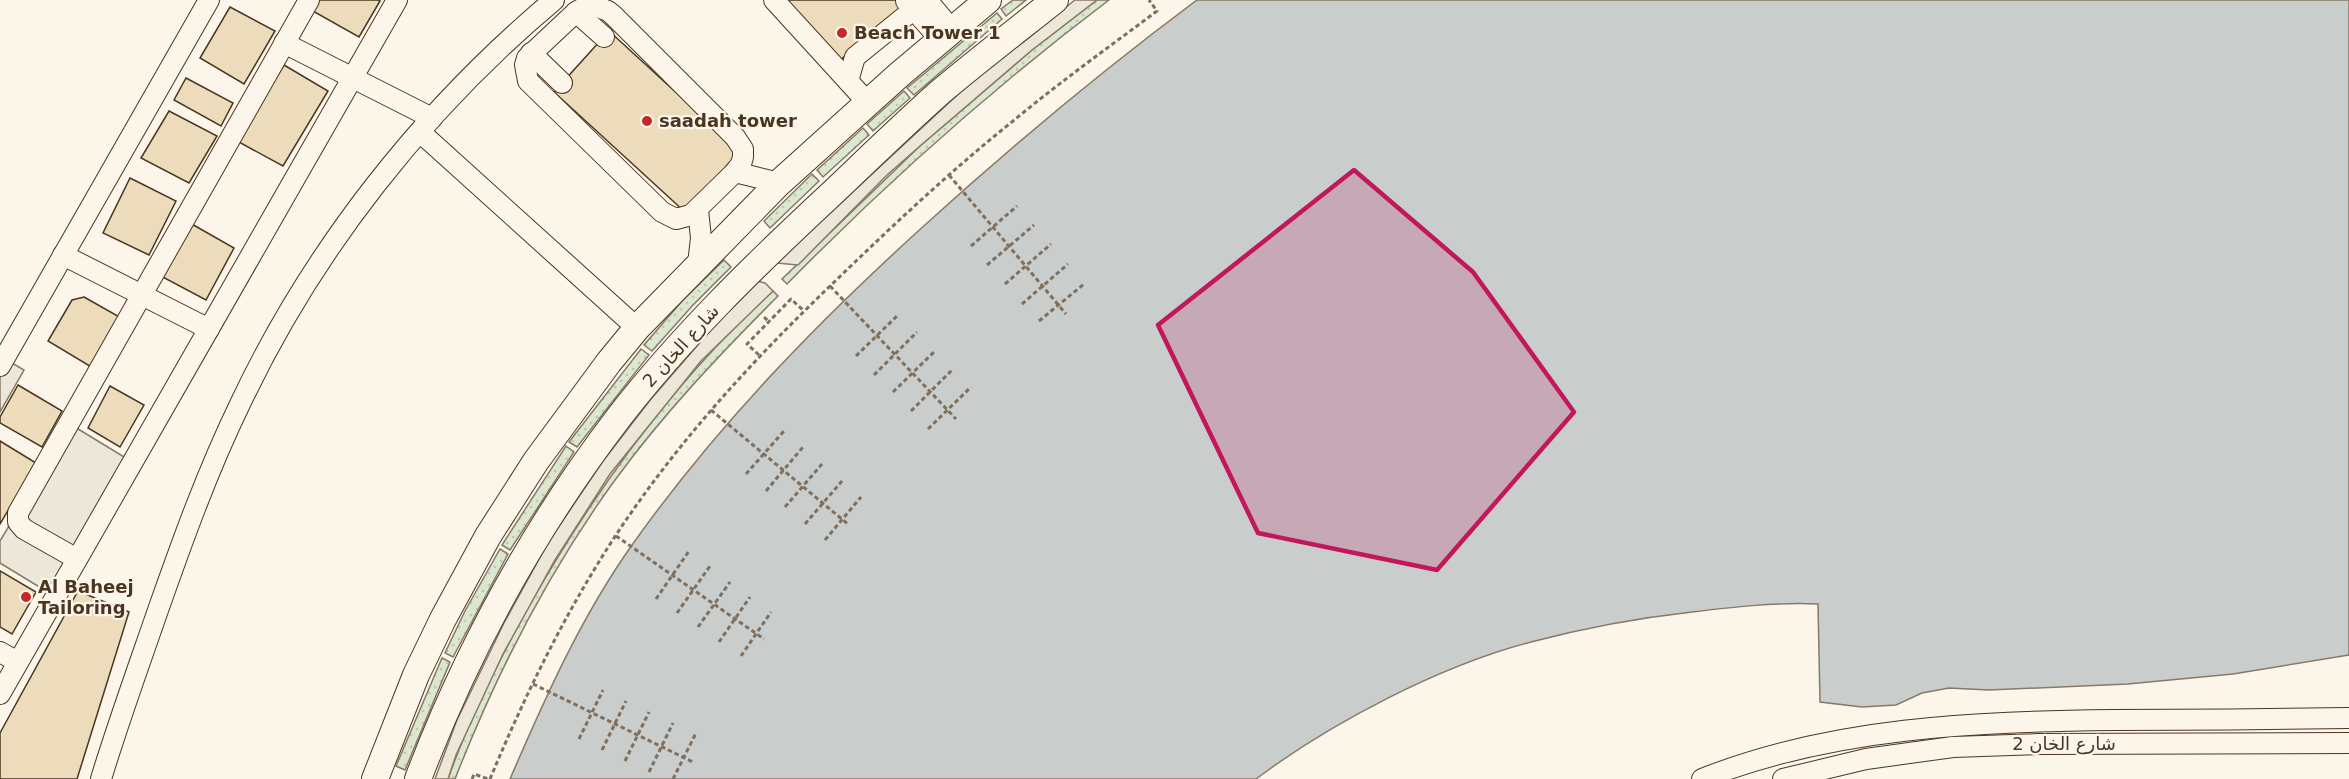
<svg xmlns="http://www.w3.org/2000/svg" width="2349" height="779" viewBox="0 0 2349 779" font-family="'DejaVu Sans','Noto Sans Arabic',sans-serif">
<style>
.grass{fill:url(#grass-dots);stroke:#887966;stroke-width:1.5}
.parking{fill:#ede7d9;stroke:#887966;stroke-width:1.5}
.water{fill:#c9cecd;stroke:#887966;stroke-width:1.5}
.building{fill:#ecdcbc;stroke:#4a3520;stroke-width:1.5}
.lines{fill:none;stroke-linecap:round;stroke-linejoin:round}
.minor-casing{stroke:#4a3520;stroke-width:22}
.major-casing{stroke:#4a3520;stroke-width:28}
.path{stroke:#7f6f5c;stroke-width:3;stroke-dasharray:4.5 3;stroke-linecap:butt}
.minor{stroke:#fbf6e9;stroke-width:20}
.major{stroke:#fbf6e9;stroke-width:26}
.marked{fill:#c2185b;fill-opacity:0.2;stroke:#c2185b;stroke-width:4.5;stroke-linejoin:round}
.poi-dot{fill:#c62828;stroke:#fbf6e9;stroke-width:2}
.labels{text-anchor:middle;stroke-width:4.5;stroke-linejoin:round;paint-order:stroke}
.poi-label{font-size:18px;font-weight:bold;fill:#4a3520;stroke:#fbf6e9;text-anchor:start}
.street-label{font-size:18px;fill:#4a3520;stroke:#fbf6e9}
</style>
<defs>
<pattern id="grass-dots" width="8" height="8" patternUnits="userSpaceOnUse" patternTransform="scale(1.5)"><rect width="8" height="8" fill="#dce7d0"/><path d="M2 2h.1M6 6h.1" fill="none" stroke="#bec7b2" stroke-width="1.8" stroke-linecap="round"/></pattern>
</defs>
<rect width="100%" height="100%" fill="#fbf6e9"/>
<!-- grass -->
<g class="grass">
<path d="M 1013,0 L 1026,0 L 1006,16 L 1001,9 Z"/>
<path d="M 1097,0 L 1109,0 C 994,87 888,181 787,284 L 782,279 L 920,146 L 1032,50 Z"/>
<path d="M 997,13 L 1002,19 L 914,95 L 907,88 Z"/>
<path d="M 904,91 L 910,98 L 873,131 L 867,124 Z"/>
<path d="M 863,128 L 869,135 L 823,177 L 817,170 Z"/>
<path d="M 812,174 L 819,181 L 770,228 L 764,221 Z"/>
<path d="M 724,260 L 731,267 L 693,305 L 652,351 L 644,345 L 683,300 Z"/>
<path d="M 773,291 L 778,296 C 720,354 664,413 615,480 C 549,571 496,674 455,779 L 448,779 C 469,719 498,662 529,606 C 595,490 673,381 773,291 Z"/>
<path d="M 641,349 L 649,355 L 577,447 L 569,442 Z"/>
<path d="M 566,446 L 574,452 L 510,550 L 502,545 Z"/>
<path d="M 500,549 L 508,554 L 453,657 L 445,653 L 465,611 Z"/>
<path d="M 442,658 L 450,662 L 405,770 L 396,766 Z"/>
</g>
<!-- parking -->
<g class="parking">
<path d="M 1075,0 L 1097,0 L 1032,50 L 920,146 L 887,175 L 798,265 L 776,263 L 967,86 Z"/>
<path d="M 757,281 L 765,283 L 773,291 L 701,361 L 610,474 L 555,560 L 503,654 L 456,755 L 448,779 L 435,779 L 457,720 L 504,623 L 549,541 L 603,461 L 651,399 L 709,332 Z"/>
<path d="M 0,356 L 24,370 L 0,412 Z"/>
<path d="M 70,424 L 134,463 L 54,596 L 0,563 L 0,541 Z"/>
</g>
<!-- water -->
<path class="water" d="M 1197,0 L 2349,0 L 2349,655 L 2233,674 L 2128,684 L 1989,690 L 1949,688 L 1922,693 L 1896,705 L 1862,707 L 1820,702 L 1818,604 C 1776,602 1734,607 1692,612 C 1638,618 1584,628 1531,642 C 1440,666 1332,722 1256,779 L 510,779 C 545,698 581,617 632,545 C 715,428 811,329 916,233 C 1006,151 1099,73 1197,0 Z"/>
<!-- building -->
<g class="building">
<path d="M 317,0 L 378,0 L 380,1 L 359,37 L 311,10 Z"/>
<path d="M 785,0 L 899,0 L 904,5 L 838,62 Z"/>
<path d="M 230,7 L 275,31 L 244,84 L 200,58 Z"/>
<path d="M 609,31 L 740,151 L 685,212 L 554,92 Z"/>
<path d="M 284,65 L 328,91 L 283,166 L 237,141 Z"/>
<path d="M 186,78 L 233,103 L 221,126 L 174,100 Z"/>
<path d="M 169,111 L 217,136 L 189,183 L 141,158 Z"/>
<path d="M 130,178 L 176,201 L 149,255 L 103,233 Z"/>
<path d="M 190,223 L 234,248 L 206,300 L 157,274 Z"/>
<path d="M 84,297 L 123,319 L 93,368 L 48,341 L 72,300 Z"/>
<path d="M 18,385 L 62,411 L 42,447 L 0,423 L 0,417 Z"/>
<path d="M 110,386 L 144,405 L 120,447 L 88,428 Z"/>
<path d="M 0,441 L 36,463 L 0,524 Z"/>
<path d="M 0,571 L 36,592 L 12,634 L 0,627 Z"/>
<path d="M 78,591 L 129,612 L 77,779 L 0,779 L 0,733 Z"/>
</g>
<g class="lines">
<!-- minor casing -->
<g class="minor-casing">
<g id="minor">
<path d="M 774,0 L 869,104"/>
<path d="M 927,0 L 952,30"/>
<path d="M 906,1 L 940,39"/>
<path d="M 595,6 L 608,11 L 613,15 L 735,137 L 743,149 L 743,157 L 741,164 L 735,172 L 691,215 L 676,219 L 662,212 L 528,81 L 525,65 L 527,58 L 576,12 L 583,8 Z"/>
<path d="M 576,12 L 604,37"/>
<path d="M 284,43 L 432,118"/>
<path d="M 531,53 L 562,83"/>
<path d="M 848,81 L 855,57 L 913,10"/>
<path d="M 420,132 L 637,328"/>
<path d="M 735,172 L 779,183"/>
<path d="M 698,210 L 701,238 L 698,264"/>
<path d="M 63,255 L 209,329"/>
<path d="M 0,366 L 209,0"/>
<path d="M 77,559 L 24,529 L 18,522 L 18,513 L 309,0"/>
<path d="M 0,652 L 18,662"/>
<path d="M 0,694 L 397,0"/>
<path d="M 101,779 C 118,723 138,668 157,613 C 182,542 207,472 240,404 C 313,249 423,110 554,0"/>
<path d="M 1702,779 C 1833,727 1974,722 2113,720 C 2192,720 2270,719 2349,718"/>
<path d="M 1783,779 L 1866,759 L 1953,747 L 2039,744 L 2349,743"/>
</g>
</g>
<!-- major casing -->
<g class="major-casing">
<g id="major">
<path d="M 375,779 L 416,675 L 443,619 L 488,536 L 536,461 L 609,362 L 637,328 L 779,183 L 900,74 L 988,0"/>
<path d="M 418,779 C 467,650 535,527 619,417 C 681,337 753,267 827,198 C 864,163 901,127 939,93 C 977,61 1016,31 1055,0"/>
</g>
</g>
<!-- path -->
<g class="path">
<path d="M 949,175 L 1066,314"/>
<path d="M 971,246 L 1017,206"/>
<path d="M 987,265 L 1034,225"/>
<path d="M 1005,284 L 1051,244"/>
<path d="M 830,286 L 956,419"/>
<path d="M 1022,304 L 1068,264"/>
<path d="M 764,317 L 769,322"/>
<path d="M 1039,321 L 1084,284"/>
<path d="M 759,355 L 747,344 L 791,299 L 804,311"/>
<path d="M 856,356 L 899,314"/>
<path d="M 874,375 L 917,332"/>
<path d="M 893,392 L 935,351"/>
<path d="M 711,410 L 849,525"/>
<path d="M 911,411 L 953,369"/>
<path d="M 928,429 L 971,387"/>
<path d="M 746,474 L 784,431"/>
<path d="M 766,491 L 803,447"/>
<path d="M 785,507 L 822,464"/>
<path d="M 805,524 L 842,481"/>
<path d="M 616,536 L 764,639"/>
<path d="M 825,540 L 861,497"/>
<path d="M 656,599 L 689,551"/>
<path d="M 677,613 L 710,566"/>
<path d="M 698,627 L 730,582"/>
<path d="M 719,642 L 750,597"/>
<path d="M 741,656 L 771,612"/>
<path d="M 533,684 L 693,762"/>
<path d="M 579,739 L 603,690"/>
<path d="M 602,750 L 626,701"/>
<path d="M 625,761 L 649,712"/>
<path d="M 649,772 L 673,723"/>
<path d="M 472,779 L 474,774 L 488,779"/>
<path d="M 490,779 C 525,695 566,611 616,535 C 676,444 750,363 828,288 C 888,230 948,173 1013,121 C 1060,82 1109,47 1157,11 L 1149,0"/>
<path d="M 673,779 L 696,733"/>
</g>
<!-- minor -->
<use href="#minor" class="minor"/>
<!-- major -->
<use href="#major" class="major"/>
</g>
<!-- marked area -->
<path class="marked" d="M 1354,170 L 1473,272 L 1574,412 L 1437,570 L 1258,533 L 1158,325 Z"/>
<!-- markers -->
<g class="poi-dot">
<circle cx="842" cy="33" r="6"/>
<circle cx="647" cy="121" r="6"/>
<circle cx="26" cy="597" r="6"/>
</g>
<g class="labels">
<!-- poi labels -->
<g class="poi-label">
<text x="854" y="39">Beach Tower 1</text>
<text x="659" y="127">saadah tower</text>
<text x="38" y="593">Al Baheej<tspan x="38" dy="21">Tailoring</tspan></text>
</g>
<!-- street labels -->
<g class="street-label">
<text transform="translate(681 346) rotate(-48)" y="6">شارع الخان 2</text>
<text x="2064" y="750">شارع الخان 2</text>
</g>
</g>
</svg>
